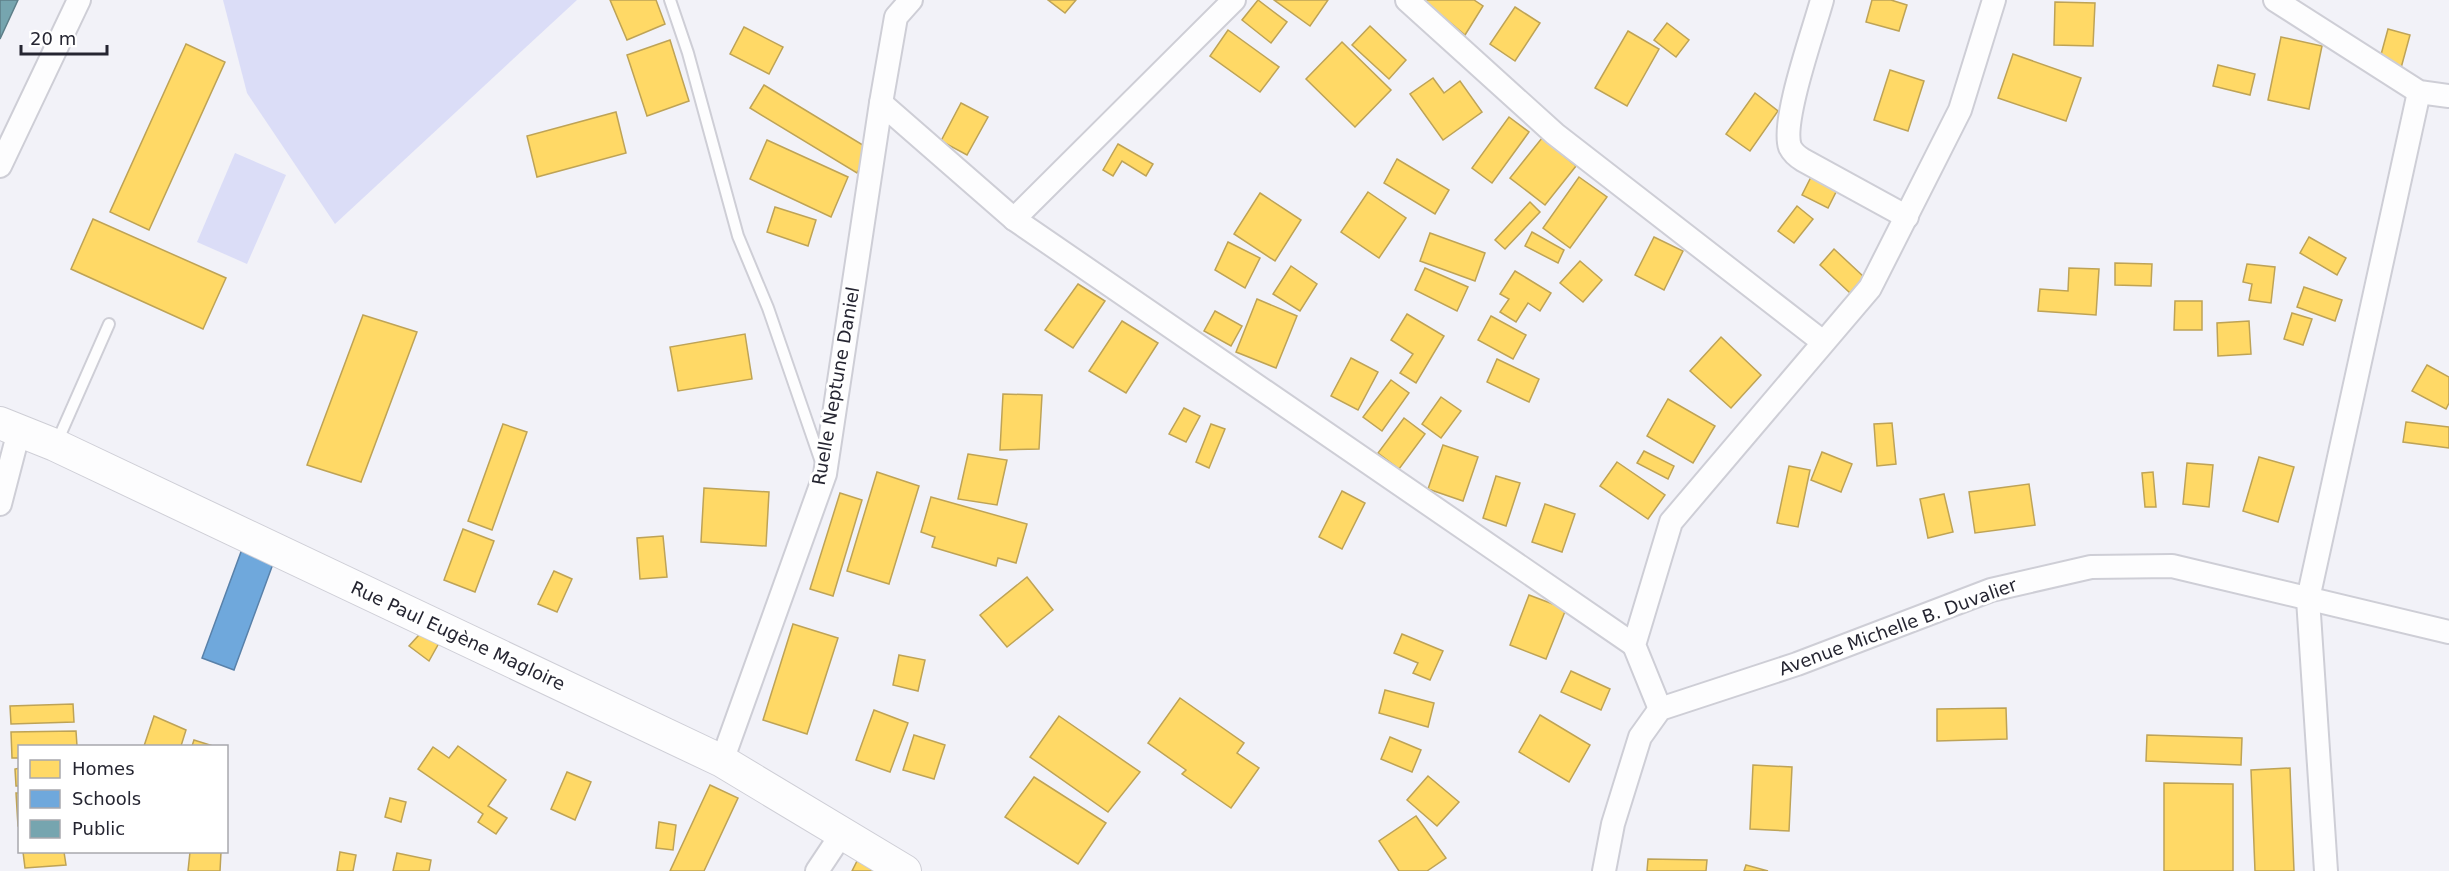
<svg xmlns="http://www.w3.org/2000/svg" width="2449" height="871" viewBox="0 0 2449 871" font-family="'DejaVu Sans',sans-serif">
<style>
.green{fill:#dbddf7}
.homes{fill:#ffd966;stroke:#bea356;stroke-width:1.5}
.schools{fill:#6fa8dc;stroke:#5981a9;stroke-width:1.5}
.public{fill:#76a5af;stroke:#5e7f89;stroke-width:1.5}
.lines{fill:none;stroke-linecap:round;stroke-linejoin:round}
.service-casing{stroke:#ceced6;stroke-width:14}
.minor-casing{stroke:#ceced6;stroke-width:26}
.secondary-casing{stroke:#ceced6;stroke-width:34}
.service{stroke:#fdfdfe;stroke-width:10}
.minor{stroke:#fdfdfe;stroke-width:22}
.secondary{stroke:#fdfdfe;stroke-width:32}
.labels{text-anchor:middle;stroke-width:6;stroke-linejoin:round;paint-order:stroke}
.street-label{font-size:18px;fill:#252531;stroke:#fff}
</style>
<rect width="100%" height="100%" fill="#f2f2f8"/>
<!-- green -->
<g class="green">
<path d="M 223,0 L 577,0 L 335,224 L 247,93 Z"/>
<path d="M 235,153 L 286,175 L 247,264 L 197,242 Z"/>
</g>
<!-- homes -->
<g class="homes">
<path d="M 610,0 L 656,0 L 665,24 L 627,40 Z"/>
<path d="M 1048,0 L 1076,0 L 1065,13 Z"/>
<path d="M 1258,0 L 1287,22 L 1271,43 L 1242,20 Z"/>
<path d="M 1274,0 L 1328,0 L 1310,26 Z"/>
<path d="M 1423,0 L 1474,0 L 1483,6 L 1465,35 Z"/>
<path d="M 1872,0 L 1891,0 L 1907,5 L 1899,31 L 1866,22 Z"/>
<path d="M 2055,2 L 2095,3 L 2093,46 L 2054,45 Z"/>
<path d="M 1515,7 L 1540,23 L 1515,61 L 1490,44 Z"/>
<path d="M 1667,23 L 1689,40 L 1676,57 L 1654,40 Z"/>
<path d="M 1370,26 L 1406,60 L 1389,79 L 1352,45 Z"/>
<path d="M 744,27 L 783,47 L 769,74 L 730,54 Z"/>
<path d="M 2388,29 L 2410,35 L 2401,68 L 2379,62 Z"/>
<path d="M 1228,30 L 1279,67 L 1260,92 L 1210,56 Z"/>
<path d="M 1628,31 L 1659,49 L 1627,106 L 1595,88 Z"/>
<path d="M 2281,37 L 2322,46 L 2309,109 L 2268,100 Z"/>
<path d="M 670,40 L 689,101 L 647,116 L 627,55 Z"/>
<path d="M 1342,42 L 1391,90 L 1355,127 L 1306,79 Z"/>
<path d="M 186,44 L 225,62 L 149,230 L 110,212 Z"/>
<path d="M 2013,54 L 2081,78 L 2066,121 L 1998,98 Z"/>
<path d="M 2218,65 L 2255,74 L 2250,95 L 2213,86 Z"/>
<path d="M 1890,70 L 1924,81 L 1908,131 L 1874,120 Z"/>
<path d="M 1433,78 L 1444,93 L 1460,81 L 1482,112 L 1443,140 L 1410,94 Z"/>
<path d="M 764,85 L 871,150 L 857,173 L 750,108 Z"/>
<path d="M 1755,93 L 1778,111 L 1750,151 L 1726,134 Z"/>
<path d="M 961,103 L 988,117 L 967,155 L 941,141 Z"/>
<path d="M 616,112 L 626,153 L 537,177 L 527,136 Z"/>
<path d="M 1509,117 L 1529,132 L 1492,183 L 1472,168 Z"/>
<path d="M 1542,138 L 1576,166 L 1545,205 L 1510,178 Z"/>
<path d="M 767,140 L 848,177 L 831,217 L 750,179 Z"/>
<path d="M 1118,144 L 1153,164 L 1146,176 L 1122,161 L 1113,176 L 1103,170 Z"/>
<path d="M 1397,159 L 1449,190 L 1435,214 L 1384,183 Z"/>
<path d="M 1812,175 L 1838,188 L 1828,208 L 1802,195 Z"/>
<path d="M 1579,177 L 1607,197 L 1570,248 L 1543,228 Z"/>
<path d="M 1368,192 L 1406,218 L 1379,258 L 1341,232 Z"/>
<path d="M 1260,193 L 1301,220 L 1275,261 L 1234,234 Z"/>
<path d="M 1530,202 L 1540,212 L 1505,249 L 1495,240 Z"/>
<path d="M 1797,206 L 1813,219 L 1794,243 L 1778,231 Z"/>
<path d="M 775,207 L 816,220 L 808,246 L 767,232 Z"/>
<path d="M 93,219 L 226,278 L 203,329 L 71,269 Z"/>
<path d="M 1532,232 L 1564,250 L 1558,263 L 1525,246 Z"/>
<path d="M 1430,233 L 1485,253 L 1475,281 L 1420,261 Z"/>
<path d="M 1654,237 L 1683,251 L 1664,290 L 1635,275 Z"/>
<path d="M 2309,237 L 2346,258 L 2337,275 L 2300,253 Z"/>
<path d="M 1228,242 L 1260,258 L 1245,288 L 1215,270 Z"/>
<path d="M 1834,249 L 1864,277 L 1850,293 L 1820,265 Z"/>
<path d="M 1580,261 L 1602,280 L 1583,302 L 1560,283 Z"/>
<path d="M 2115,263 L 2152,264 L 2151,286 L 2115,285 Z"/>
<path d="M 2247,264 L 2275,267 L 2271,303 L 2249,300 L 2252,284 L 2243,282 Z"/>
<path d="M 1291,266 L 1317,284 L 1300,311 L 1273,294 Z"/>
<path d="M 1425,268 L 1468,287 L 1457,311 L 1415,290 Z"/>
<path d="M 2069,268 L 2099,269 L 2096,315 L 2038,311 L 2040,289 L 2068,291 Z"/>
<path d="M 1515,271 L 1551,293 L 1540,311 L 1528,303 L 1516,322 L 1500,312 L 1509,299 L 1500,294 Z"/>
<path d="M 1078,284 L 1105,301 L 1073,348 L 1045,330 Z"/>
<path d="M 2304,287 L 2342,300 L 2335,321 L 2297,307 Z"/>
<path d="M 1257,299 L 1297,316 L 1276,368 L 1236,352 Z"/>
<path d="M 2175,301 L 2202,301 L 2202,330 L 2174,330 Z"/>
<path d="M 1215,311 L 1242,326 L 1231,346 L 1204,331 Z"/>
<path d="M 2292,313 L 2312,319 L 2303,345 L 2284,339 Z"/>
<path d="M 1407,314 L 1444,336 L 1416,383 L 1400,373 L 1413,354 L 1391,340 Z"/>
<path d="M 363,315 L 417,332 L 361,482 L 307,465 Z"/>
<path d="M 1491,316 L 1526,335 L 1513,359 L 1478,340 Z"/>
<path d="M 1122,321 L 1158,343 L 1126,393 L 1089,371 Z"/>
<path d="M 2249,321 L 2251,354 L 2218,356 L 2217,323 Z"/>
<path d="M 745,334 L 752,379 L 678,391 L 670,347 Z"/>
<path d="M 1721,337 L 1761,375 L 1731,408 L 1690,371 Z"/>
<path d="M 1351,358 L 1378,372 L 1358,410 L 1331,396 Z"/>
<path d="M 1497,359 L 1539,379 L 1529,402 L 1487,382 Z"/>
<path d="M 2427,365 L 2449,377 L 2449,403 L 2446,409 L 2412,391 Z"/>
<path d="M 1391,380 L 1409,393 L 1382,431 L 1363,417 Z"/>
<path d="M 1003,394 L 1042,395 L 1039,449 L 1000,450 Z"/>
<path d="M 1441,397 L 1461,411 L 1441,438 L 1422,424 Z"/>
<path d="M 1668,399 L 1715,426 L 1693,463 L 1647,436 Z"/>
<path d="M 1184,408 L 1200,416 L 1186,442 L 1169,434 Z"/>
<path d="M 1404,418 L 1425,434 L 1399,469 L 1378,453 Z"/>
<path d="M 2406,422 L 2449,427 L 2449,448 L 2403,442 Z"/>
<path d="M 1892,423 L 1896,464 L 1877,466 L 1874,424 Z"/>
<path d="M 503,424 L 527,432 L 492,530 L 468,521 Z"/>
<path d="M 1211,424 L 1225,429 L 1209,468 L 1196,462 Z"/>
<path d="M 1443,445 L 1478,457 L 1463,501 L 1428,489 Z"/>
<path d="M 1644,451 L 1674,466 L 1668,479 L 1637,463 Z"/>
<path d="M 1822,452 L 1852,464 L 1841,492 L 1811,480 Z"/>
<path d="M 968,454 L 1007,460 L 997,505 L 958,499 Z"/>
<path d="M 2259,457 L 2294,467 L 2278,522 L 2243,511 Z"/>
<path d="M 1617,462 L 1665,495 L 1648,519 L 1600,486 Z"/>
<path d="M 2187,463 L 2213,465 L 2209,507 L 2183,504 Z"/>
<path d="M 1789,466 L 1810,470 L 1798,527 L 1777,523 Z"/>
<path d="M 877,472 L 919,486 L 889,584 L 847,571 Z"/>
<path d="M 2153,472 L 2156,507 L 2145,507 L 2142,473 Z"/>
<path d="M 1496,476 L 1520,483 L 1506,526 L 1483,518 Z"/>
<path d="M 2029,484 L 2035,525 L 1975,533 L 1969,492 Z"/>
<path d="M 704,488 L 769,492 L 766,546 L 701,542 Z"/>
<path d="M 1342,491 L 1365,503 L 1342,549 L 1319,537 Z"/>
<path d="M 840,493 L 862,500 L 833,596 L 810,589 Z"/>
<path d="M 1944,494 L 1953,532 L 1928,538 L 1920,499 Z"/>
<path d="M 931,497 L 1027,524 L 1016,563 L 998,558 L 996,566 L 932,547 L 935,537 L 921,532 Z"/>
<path d="M 1545,504 L 1575,514 L 1562,552 L 1532,542 Z"/>
<path d="M 463,529 L 494,541 L 475,592 L 444,580 Z"/>
<path d="M 663,536 L 667,577 L 640,579 L 637,538 Z"/>
<path d="M 554,571 L 572,579 L 557,612 L 538,604 Z"/>
<path d="M 1027,577 L 1053,610 L 1007,647 L 980,615 Z"/>
<path d="M 1529,595 L 1566,609 L 1546,659 L 1510,645 Z"/>
<path d="M 793,624 L 838,638 L 807,734 L 763,720 Z"/>
<path d="M 428,625 L 444,634 L 429,661 L 409,646 Z"/>
<path d="M 1402,634 L 1443,651 L 1430,680 L 1413,673 L 1418,663 L 1394,653 Z"/>
<path d="M 899,655 L 925,660 L 918,691 L 893,685 Z"/>
<path d="M 1571,671 L 1610,689 L 1601,710 L 1561,692 Z"/>
<path d="M 1385,690 L 1434,703 L 1428,727 L 1379,713 Z"/>
<path d="M 1180,698 L 1244,743 L 1237,753 L 1259,768 L 1231,808 L 1182,774 L 1186,770 L 1148,743 Z"/>
<path d="M 73,704 L 74,722 L 11,724 L 10,706 Z"/>
<path d="M 2006,708 L 2007,739 L 1937,741 L 1937,709 Z"/>
<path d="M 874,710 L 908,723 L 890,772 L 856,760 Z"/>
<path d="M 1540,715 L 1590,745 L 1569,782 L 1519,752 Z"/>
<path d="M 154,716 L 186,730 L 181,746 L 144,746 Z"/>
<path d="M 1059,716 L 1140,772 L 1108,812 L 1030,757 Z"/>
<path d="M 76,731 L 77,746 L 20,746 L 20,758 L 12,758 L 11,732 Z"/>
<path d="M 914,735 L 945,745 L 934,779 L 903,770 Z"/>
<path d="M 2147,735 L 2242,738 L 2241,765 L 2146,761 Z"/>
<path d="M 1390,737 L 1421,750 L 1412,772 L 1381,759 Z"/>
<path d="M 194,740 L 213,746 L 192,746 Z"/>
<path d="M 458,746 L 506,780 L 488,806 L 507,818 L 496,834 L 478,822 L 483,814 L 418,769 L 433,747 L 449,758 Z"/>
<path d="M 1753,765 L 1792,767 L 1789,831 L 1750,829 Z"/>
<path d="M 20,768 L 20,786 L 16,786 L 15,769 Z"/>
<path d="M 2290,768 L 2294,871 L 2255,871 L 2251,770 Z"/>
<path d="M 567,772 L 591,782 L 575,820 L 551,809 Z"/>
<path d="M 1428,776 L 1459,802 L 1437,826 L 1407,800 Z"/>
<path d="M 1034,777 L 1106,823 L 1078,864 L 1005,817 Z"/>
<path d="M 2164,783 L 2233,784 L 2233,871 L 2164,871 Z"/>
<path d="M 710,785 L 738,798 L 704,871 L 670,871 Z"/>
<path d="M 16,793 L 20,793 L 20,826 L 18,826 Z"/>
<path d="M 390,798 L 406,802 L 401,822 L 385,817 Z"/>
<path d="M 1416,816 L 1446,858 L 1427,871 L 1399,871 L 1379,841 Z"/>
<path d="M 659,822 L 676,825 L 673,850 L 656,848 Z"/>
<path d="M 23,852 L 64,852 L 66,865 L 25,868 Z"/>
<path d="M 190,852 L 221,852 L 220,871 L 188,871 Z"/>
<path d="M 340,852 L 356,855 L 353,871 L 337,871 Z"/>
<path d="M 397,853 L 431,860 L 429,871 L 393,871 Z"/>
<path d="M 859,857 L 886,871 L 852,871 Z"/>
<path d="M 1648,859 L 1707,860 L 1706,871 L 1647,871 Z"/>
<path d="M 1746,865 L 1768,871 L 1744,871 Z"/>
</g>
<!-- schools -->
<path class="schools" d="M 245,541 L 277,553 L 234,670 L 202,658 Z"/>
<!-- public -->
<path class="public" d="M 0,0 L 18,0 L 0,39 Z"/>
<g class="lines">
<!-- service casing -->
<g class="service-casing">
<g id="service">
<path d="M 670,0 L 688,53 L 738,236 L 768,308 L 821,462"/>
<path d="M 57,442 L 109,324"/>
</g>
</g>
<!-- minor casing -->
<g class="minor-casing">
<g id="minor">
<path d="M 1407,0 L 1555,134 L 1823,342"/>
<path d="M 1822,0 C 1814,30 1781,121 1790,147 C 1793,153 1798,157 1803,160 L 1907,217"/>
<path d="M 2275,0 L 2419,92 L 2449,96"/>
<path d="M 881,103 L 1014,219 L 1634,645"/>
<path d="M 0,166 L 79,0"/>
<path d="M 1014,219 L 1234,0"/>
<path d="M 0,504 L 19,431"/>
<path d="M 1660,709 L 1634,645 L 1671,522 L 1870,288 L 1960,110 L 1994,0"/>
<path d="M 722,761 L 825,474 L 881,103 L 896,17 L 911,0"/>
<path d="M 817,871 L 843,832"/>
<path d="M 1604,871 L 1613,824 L 1640,737 L 1660,709 L 1797,664 L 1991,590 L 2091,567 L 2172,566 L 2449,632"/>
<path d="M 2326,871 L 2308,599 L 2419,92"/>
</g>
</g>
<!-- secondary casing -->
<g class="secondary-casing">
<path id="secondary" d="M 0,423 L 55,445 L 722,761 L 905,871"/>
</g>
<!-- service -->
<use href="#service" class="service"/>
<!-- minor -->
<use href="#minor" class="minor"/>
<!-- secondary -->
<use href="#secondary" class="secondary"/>
</g>
<g class="labels">
<!-- street labels -->
<g class="street-label">
<text transform="translate(836 386) rotate(-80)" y="6">Ruelle Neptune Daniel</text>
<text transform="translate(1898 627) rotate(-20)" y="6">Avenue Michelle B. Duvalier</text>
<text transform="translate(458 636) rotate(25)" y="6">Rue Paul Eugène Magloire</text>
</g>
</g>
<!-- legend -->
<rect x="18" y="745" width="210" height="108" fill="#ffffff" stroke="#a8a8ad" stroke-width="1.5"/>
<rect x="30" y="760" width="30" height="18" fill="#ffd966" stroke="#a8a8ad" stroke-width="1.5"/>
<text x="72" y="775" font-size="18" fill="#252531">Homes</text>
<rect x="30" y="790" width="30" height="18" fill="#6fa8dc" stroke="#a8a8ad" stroke-width="1.5"/>
<text x="72" y="805" font-size="18" fill="#252531">Schools</text>
<rect x="30" y="820" width="30" height="18" fill="#76a5af" stroke="#a8a8ad" stroke-width="1.5"/>
<text x="72" y="835" font-size="18" fill="#252531">Public</text>
<!-- scale -->
<path d="M21 45v9h86v-9" fill="none" stroke="#252531" stroke-width="3"/>
<text x="30" y="45" font-size="18" fill="#252531" stroke="#ffffff" stroke-width="4.5" paint-order="stroke">20 m</text>
</svg>
